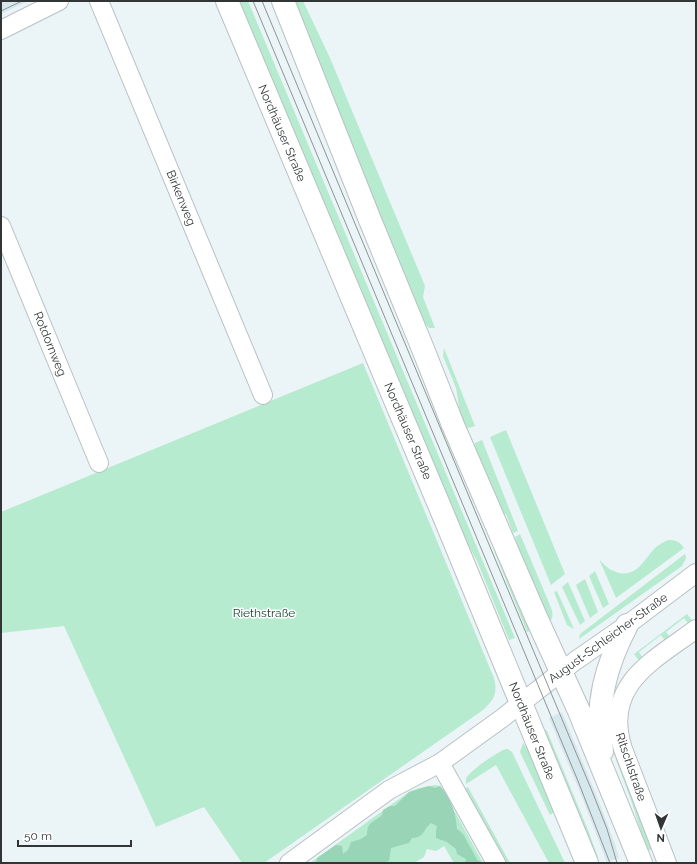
<svg xmlns="http://www.w3.org/2000/svg" width="697" height="864" viewBox="0 0 697 864" font-family="Raleway,sans-serif">
<style>
.built{fill:#d7e8ed}
.green{fill:#b7ebcf}
.forest{fill:#98d4b5}
.lines{fill:none;stroke-linecap:round;stroke-linejoin:round}
.minor-casing{stroke:#b9c1c4;stroke-width:20}
.secondary-casing{stroke:#b9c1c4;stroke-width:24}
.minor{stroke:#fff;stroke-width:18}
.secondary{stroke:#fff;stroke-width:22}
.tram{stroke:#8d9496;stroke-width:1}
.labels{text-anchor:middle;stroke-width:3;stroke-linejoin:round;paint-order:stroke}
.street-label{font-size:12px;fill:#313536;stroke:#fff}
.park-label{font-size:12px;fill:#154530;stroke:#fff}
</style>
<rect width="100%" height="100%" fill="#ebf4f7"/>
<!-- built -->
<g class="built">
<path d="M 1,1 L 28,1 L 1,14 Z"/>
<path d="M 562,712 L 600,804 L 615,844 L 619,858 L 607,862 L 580,792 L 549,718 Z"/>
</g>
<!-- green -->
<g class="green">
<path d="M 235,1 L 248,1 L 515,638 L 509,640 L 477,561 L 448,507 Z"/>
<path d="M 294,1 L 303,1 L 330,58 L 425,286 L 423,297 L 435,328 L 429,328 L 421,320 Z"/>
<path d="M 444,348 L 475,426 L 469,428 L 465,427 L 460,413 L 456,388 L 443,356 Z"/>
<path d="M 363,363 L 494,678 C 498,693 494,700 483,710 L 264,863 L 242,863 L 204,807 L 156,827 L 64,626 L 1,633 L 1,512 Z"/>
<path d="M 506,430 L 565,574 L 551,585 L 490,437 Z"/>
<path d="M 482,440 L 518,531 L 513,533 L 506,514 L 502,516 L 474,448 L 475,443 Z"/>
<path d="M 520,534 L 552,610 C 553,617 553,619 547,624 L 515,547 L 518,546 L 515,537 Z"/>
<path d="M 668,540 C 676,540 679,541 684,548 L 616,598 L 599,559 C 610,573 627,580 641,565 C 652,553 652,547 668,540 Z"/>
<path d="M 498,550 L 533,630 L 527,632 L 494,551 Z"/>
<path d="M 685,554 L 686,558 L 682,566 L 579,639 L 580,634 Z"/>
<path d="M 595,571 L 609,604 L 603,608 L 589,576 Z"/>
<path d="M 585,579 L 598,612 L 590,618 L 576,585 Z"/>
<path d="M 568,582 L 585,621 L 580,625 L 562,587 Z"/>
<path d="M 557,591 L 574,629 L 567,625 L 554,592 Z"/>
<path d="M 687,614 L 694,623 L 690,626 L 684,618 L 666,632 L 672,640 L 667,643 L 661,635 L 639,652 L 644,660 L 641,663 L 634,654 Z"/>
<path d="M 541,726 L 547,731 L 588,830 L 598,857 L 598,863 Z"/>
<path d="M 612,737 L 656,848 L 647,851 L 632,803 L 608,738 Z"/>
<path d="M 523,743 L 530,751 L 554,807 L 553,813 L 550,815 L 520,752 Z"/>
<path d="M 506,749 L 508,749 L 512,752 L 565,863 L 549,863 L 496,765 L 466,784 L 466,779 C 469,771 497,752 506,749 Z"/>
<path d="M 435,785 L 440,786 L 443,790 L 483,863 L 454,863 L 444,846 L 436,851 L 427,849 L 424,857 L 414,863 L 310,863 L 409,792 L 419,788 Z"/>
<path d="M 468,787 L 510,863 L 503,863 L 463,790 Z"/>
</g>
<!-- forest -->
<path class="forest" d="M 429,786 L 435,788 L 440,786 C 451,797 456,814 457,829 C 466,835 464,837 469,845 C 472,850 475,855 477,860 L 483,863 L 465,863 L 466,859 L 457,854 L 456,849 L 447,842 L 436,838 L 436,831 L 437,826 L 431,823 C 422,831 425,837 412,838 L 409,843 L 391,848 L 389,861 L 382,863 L 316,863 L 317,858 L 336,845 L 342,846 L 343,854 L 348,850 L 351,842 L 361,839 L 367,835 C 367,822 373,823 382,815 L 383,810 L 390,806 L 395,806 L 409,792 Z"/>
<g class="lines">
<!-- minor casing -->
<g class="minor-casing">
<g id="minor">
<path d="M 99,1 L 263,395"/>
<path d="M 1,30 L 59,1"/>
<path d="M 1,226 L 99,463"/>
<path d="M 440,763 L 496,863"/>
<path d="M 289,863 L 389,790 L 440,763 L 501,719 L 575,661 L 627,625 L 696,573"/>
<path d="M 667,863 L 623,749 C 602,685 653,661 696,629"/>
</g>
</g>
<!-- secondary casing -->
<g class="secondary-casing">
<g id="secondary">
<path d="M 227,1 L 445,519 L 587,863"/>
<path d="M 283,1 L 370,220 L 423,349 L 453,425 L 536,617 L 579,711 L 641,863"/>
<path d="M 602,751 C 595,704 606,665 627,625"/>
</g>
</g>
<!-- minor -->
<use href="#minor" class="minor"/>
<!-- secondary -->
<use href="#secondary" class="secondary"/>
<!-- tram -->
<g class="tram">
<path d="M 253,1 L 578,781 L 610,863"/>
<path d="M 262,1 L 592,791 L 607,829 L 617,863"/>
<path d="M 1,11 L 22,1"/>
</g>
</g>
<g class="labels">
<!-- street labels -->
<g class="street-label">
<text transform="translate(282 133) rotate(67)" y="4">Nordhäuser Straße</text>
<text transform="translate(181 198) rotate(68)" y="4">Birkenweg</text>
<text transform="translate(50 344) rotate(68)" y="4">Rotdornweg</text>
<text transform="translate(408 431) rotate(67)" y="4">Nordhäuser Straße</text>
<text transform="translate(608 638) rotate(-36)" y="4">August-Schleicher-Straße</text>
<text transform="translate(532 731) rotate(68)" y="4">Nordhäuser Straße</text>
<text transform="translate(631 767) rotate(71)" y="4">Ritschlstraße</text>
</g>
<!-- park labels -->
<g class="park-label">
<text x="264" y="617">Riethstraße</text>
</g>
</g>
<!-- border -->
<rect width="697" height="864" fill="none" stroke="#313536" stroke-width="4"/>
<!-- north arrow -->
<g transform="translate(661 828) rotate(182)" stroke="#ffffff" stroke-width="3" paint-order="stroke">
<path d="M0-3L7 15L0 10L-7 15Z" fill="#313536"/>
<text y="-6" font-size="11" font-weight="bold" text-anchor="middle" fill="#313536">N</text>
</g>
<!-- scale -->
<path d="M18 840v6h113v-6" fill="none" stroke="#313536" stroke-width="2"/>
<text x="24" y="840" font-size="12" fill="#313536" stroke="#ffffff" stroke-width="3" paint-order="stroke">50 m</text>
</svg>
